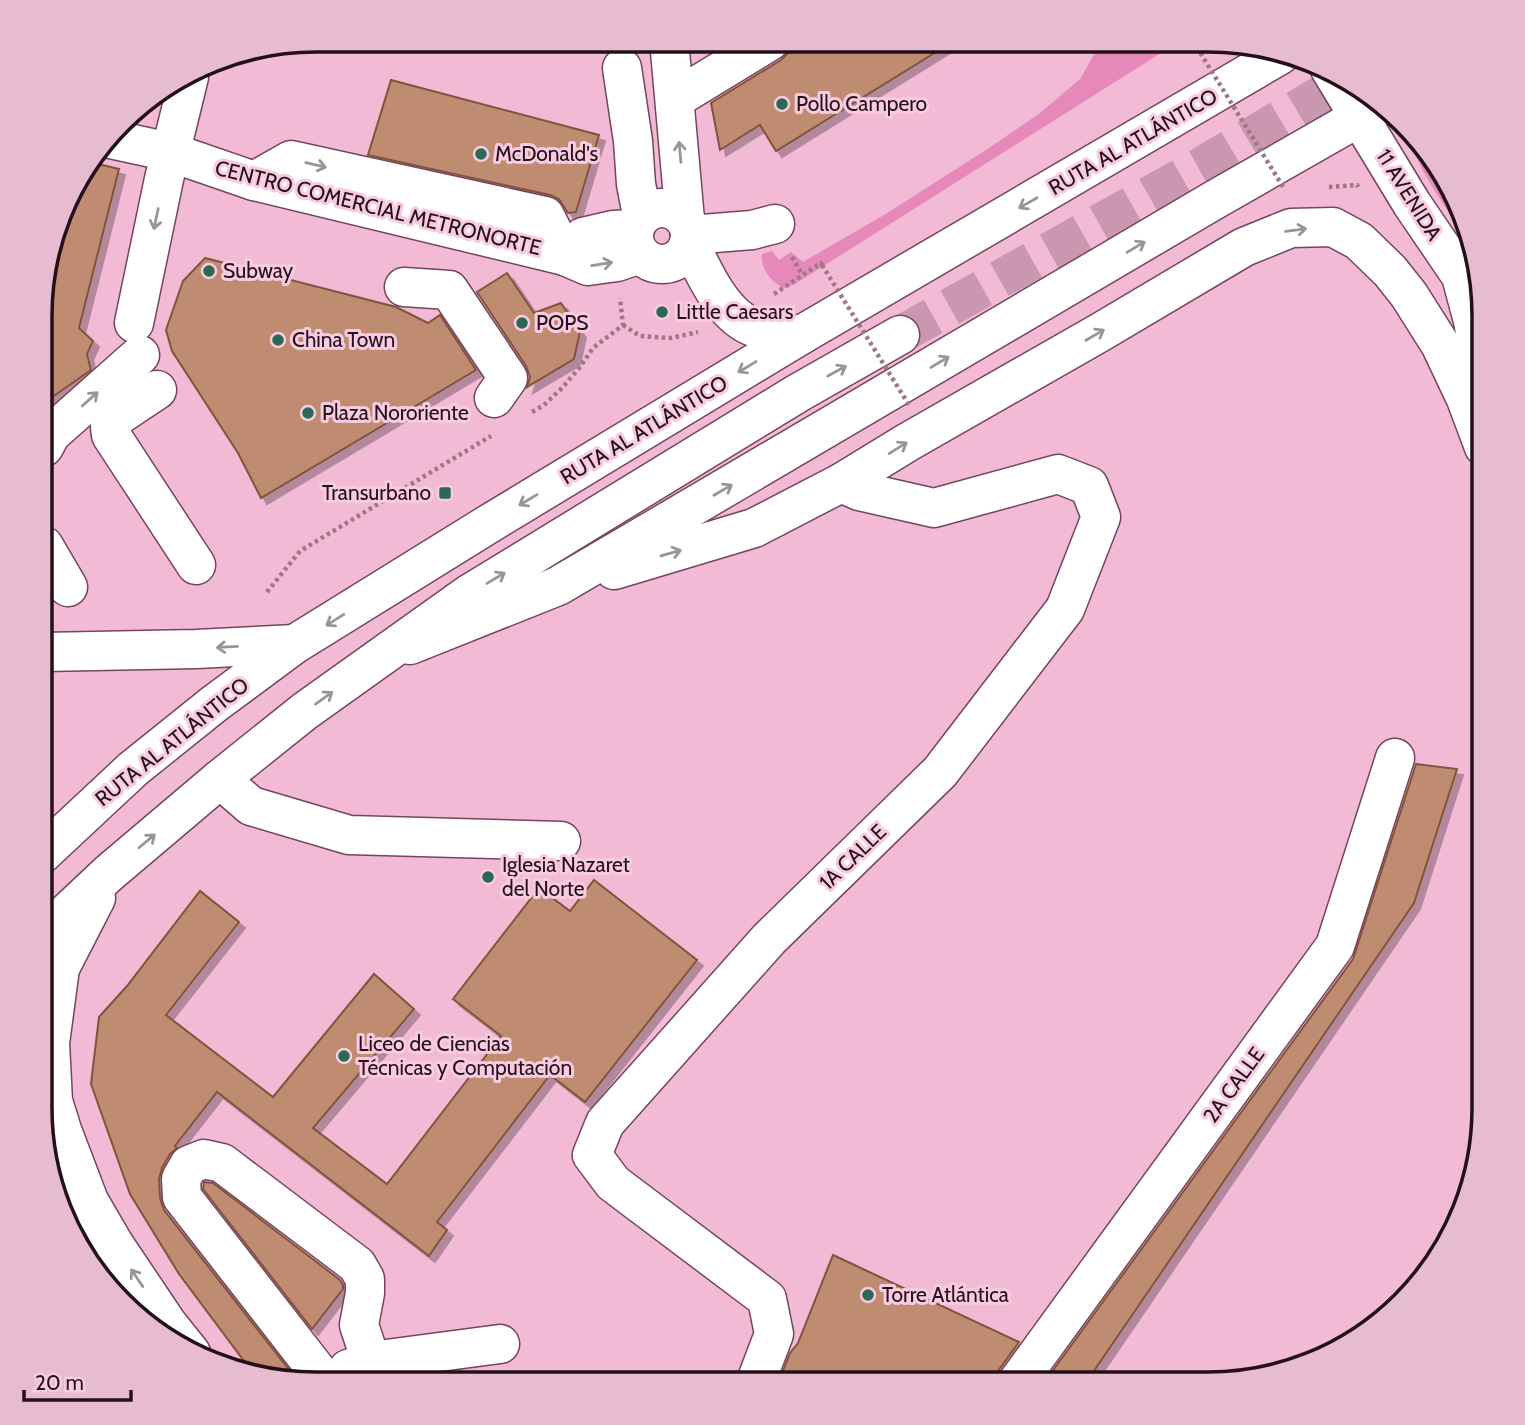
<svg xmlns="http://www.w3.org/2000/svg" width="1525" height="1425" viewBox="0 0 1525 1425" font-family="Cabin,sans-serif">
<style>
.green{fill:#e689ba}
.building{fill:#bf8c72;stroke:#82533b;stroke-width:2;filter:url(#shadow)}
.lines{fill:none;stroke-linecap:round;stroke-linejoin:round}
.highway-tunnel{stroke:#c998b0;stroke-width:38;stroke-dasharray:38 19;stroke-linecap:butt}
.minor-casing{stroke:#74455d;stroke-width:41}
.major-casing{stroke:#74455d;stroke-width:41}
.highway-casing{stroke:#74455d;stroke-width:41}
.path{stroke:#a0768b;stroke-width:4.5;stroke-dasharray:3.5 3.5;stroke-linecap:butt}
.minor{stroke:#fff;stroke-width:38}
.major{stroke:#fff;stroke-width:38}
.highway{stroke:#fff;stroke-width:38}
.path-bridge{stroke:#a0768b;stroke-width:4.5;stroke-dasharray:3.5 3.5;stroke-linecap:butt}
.oneway{stroke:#9c9398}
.poi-dot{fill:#2c6854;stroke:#f8cbe0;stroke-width:2.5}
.labels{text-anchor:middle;stroke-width:6;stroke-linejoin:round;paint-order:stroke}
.poi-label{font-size:21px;fill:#23101a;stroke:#f8cbe0;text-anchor:start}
.street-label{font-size:21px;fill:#23101a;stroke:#f8cbe0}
.rim{fill:none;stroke:#23101a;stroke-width:3.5}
</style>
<defs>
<filter id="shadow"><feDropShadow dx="6" dy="6" stdDeviation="0" flood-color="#0004"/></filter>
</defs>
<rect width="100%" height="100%" fill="#f2bad5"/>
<!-- green -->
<g class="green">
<path d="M 1102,41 L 1180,41 L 795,284 L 785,288 C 772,284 760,268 762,254 L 772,251 L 779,260 L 791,252 L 803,262 L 884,215 L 986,150 L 1040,113 L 1080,79 Z"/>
<path d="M 1411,131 L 1464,211 L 1472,245 C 1457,224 1405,154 1411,131 Z"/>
</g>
<!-- building -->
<g class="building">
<path d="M 792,41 L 954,41 L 776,151 L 760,125 L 720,150 L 711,103 L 781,60 L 789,52 Z"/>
<path d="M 391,80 L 599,135 L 576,212 L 568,213 L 559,199 L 550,195 L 368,155 Z"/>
<path d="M 90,162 L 119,169 L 79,328 L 93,341 L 87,354 L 91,370 L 45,402 L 45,263 L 77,178 Z"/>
<path d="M 205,258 L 396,307 L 428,323 L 440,315 L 476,370 L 261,498 L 238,453 L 172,351 L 166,330 L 183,281 Z"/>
<path d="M 507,273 L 534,313 L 561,303 L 580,332 L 574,359 L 527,387 L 530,377 L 526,366 L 477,292 Z"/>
<path d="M 1416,764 L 1457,769 L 1414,903 L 1085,1384 L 1043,1384 L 1353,959 Z"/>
<path d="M 594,880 L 697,960 L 585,1102 L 550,1075 L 437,1222 L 447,1230 L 429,1256 L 217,1092 L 175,1146 L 177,1148 L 170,1154 L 162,1168 L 159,1179 L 160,1198 L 164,1210 L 290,1371 L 280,1376 L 250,1369 L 179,1274 L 130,1194 L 91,1084 L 99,1017 L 127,986 L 200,891 L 239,922 L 166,1015 L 273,1097 L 374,974 L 414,1009 L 313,1128 L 387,1184 L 501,1036 L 453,999 L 539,888 L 570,911 Z"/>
<path d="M 204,1182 L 213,1183 L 340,1280 L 343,1285 L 343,1289 L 312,1329 L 203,1189 Z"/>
<path d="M 833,1255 L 1019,1342 L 998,1371 L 995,1384 L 778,1384 L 790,1353 L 798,1343 Z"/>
</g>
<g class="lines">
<!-- highway-tunnel -->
<path class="highway-tunnel" d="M 900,335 L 1203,165 L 1345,80"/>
<!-- minor casing -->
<g class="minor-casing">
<g id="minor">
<path d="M 669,40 L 685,220"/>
<path d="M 622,68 L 633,141 L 636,184 L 642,215"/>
<path d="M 675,99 L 770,41"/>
<path d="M 110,139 L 170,152 L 254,181 L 565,256 L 588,266 L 617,262 L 640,254"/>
<path d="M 254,181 L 291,160 L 545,216 L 565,256"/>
<circle cx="662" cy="236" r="28"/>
<path d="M 690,235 L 752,230 L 775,224"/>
<path d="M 689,242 C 703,271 723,318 756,328 C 770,333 786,333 801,335"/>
<path d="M 565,256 L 583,237 L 613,230 L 634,229"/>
<path d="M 404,287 L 449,290 L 508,378 L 494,398"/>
<path d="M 134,323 L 164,179 L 189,77"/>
<path d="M 157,390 L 118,416 L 110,427 L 111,435 L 196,565"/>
<path d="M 44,447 L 51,434 L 140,355"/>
<path d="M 44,546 L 68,587"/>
<path d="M 220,779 L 251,806 L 349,835 L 561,841"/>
<path d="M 348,1369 L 371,1361 L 500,1344"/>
<path d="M 322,1377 L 182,1197 L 181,1179 L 189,1165 L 204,1159 L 222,1163 L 357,1265 L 365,1279 L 365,1293 L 359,1325 L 371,1361"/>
<path d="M 755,1384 L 774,1334 L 767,1299 L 613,1183 L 592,1155 L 605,1123 L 769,939 L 940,772 L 1065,609 L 1101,517 L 1089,486 L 1058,474 L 934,508 L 859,491 L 841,483"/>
<path d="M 1016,1384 L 1335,946 L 1395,758"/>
</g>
</g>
<!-- major casing -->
<g class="major-casing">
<g id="major">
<path d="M 1330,69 L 1412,204 L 1461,276 L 1473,321 L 1481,367 L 1484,411"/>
<path d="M 614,570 L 754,528 L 841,483 L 908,442 L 1099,333 L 1244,247 L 1291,228 L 1333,227 L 1359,241 L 1390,271 L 1409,295 L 1440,344 L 1466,399 L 1484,447"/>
<path d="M 410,645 L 558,586 L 1216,199 L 1379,106"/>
</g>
</g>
<!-- highway casing -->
<g class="highway-casing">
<g id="highway">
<path d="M 43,652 L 196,649 L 295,644"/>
<path d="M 42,854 L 133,769 L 214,704 L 295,644 L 487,525 L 801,335 L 1280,55"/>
<path d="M 96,898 L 60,968 L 50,1043 L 53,1101 L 62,1130 L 89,1201 L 114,1244 L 167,1323 L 191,1353"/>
<path d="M 42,936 L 109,873 L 220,779 L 305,711 L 469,594 L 798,393 L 900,335"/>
</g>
</g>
<!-- path -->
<g class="path">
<path d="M 1329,187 L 1357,185 L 1358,187"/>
<path d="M 792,257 L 802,274"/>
<path d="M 774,294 L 821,263 L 822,265"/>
<path d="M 623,325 L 640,336 L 671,338 L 698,332"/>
<path d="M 532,412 L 544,405 L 562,388 L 580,367 L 593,348 L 623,325 L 620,298"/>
<path d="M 267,592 L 300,551 L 491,436"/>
</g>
<!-- minor -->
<use href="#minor" class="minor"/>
<!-- major -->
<use href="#major" class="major"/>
<!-- highway -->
<use href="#highway" class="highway"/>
<!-- path-bridge -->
<g class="path-bridge">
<path d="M 1193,41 L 1285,190"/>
<path d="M 822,265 L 909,405"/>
</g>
</g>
<!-- one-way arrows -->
<defs><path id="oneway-shaft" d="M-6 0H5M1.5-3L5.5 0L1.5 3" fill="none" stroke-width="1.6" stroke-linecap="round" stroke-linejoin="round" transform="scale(1.75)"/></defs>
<g class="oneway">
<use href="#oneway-shaft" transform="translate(680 152) rotate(-95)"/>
<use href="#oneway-shaft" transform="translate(316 165) rotate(13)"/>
<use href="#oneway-shaft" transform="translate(1028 203) rotate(150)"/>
<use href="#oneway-shaft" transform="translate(156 219) rotate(102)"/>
<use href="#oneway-shaft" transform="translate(1296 230) rotate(-8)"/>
<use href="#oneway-shaft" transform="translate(1136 247) rotate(-31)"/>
<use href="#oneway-shaft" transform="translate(602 264) rotate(-9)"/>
<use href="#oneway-shaft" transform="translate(1095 335) rotate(-30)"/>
<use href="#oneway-shaft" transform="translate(940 362) rotate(-31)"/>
<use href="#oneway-shaft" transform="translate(747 367) rotate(149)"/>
<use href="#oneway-shaft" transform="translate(837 371) rotate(-29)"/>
<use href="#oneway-shaft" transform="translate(90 399) rotate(-42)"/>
<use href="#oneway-shaft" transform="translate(898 448) rotate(-32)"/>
<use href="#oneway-shaft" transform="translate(723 490) rotate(-30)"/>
<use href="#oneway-shaft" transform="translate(528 500) rotate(149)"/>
<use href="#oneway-shaft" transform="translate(671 553) rotate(-16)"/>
<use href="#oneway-shaft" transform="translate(496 578) rotate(-31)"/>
<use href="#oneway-shaft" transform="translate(335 620) rotate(148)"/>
<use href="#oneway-shaft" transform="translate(227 647) rotate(177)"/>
<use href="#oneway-shaft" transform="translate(324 698) rotate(-36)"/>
<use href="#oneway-shaft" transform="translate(147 841) rotate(-40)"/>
<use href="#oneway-shaft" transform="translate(137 1278) rotate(-124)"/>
</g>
<!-- markers -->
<g class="poi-dot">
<circle cx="782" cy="104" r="7"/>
<circle cx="481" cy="154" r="7"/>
<circle cx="209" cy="271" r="7"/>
<circle cx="662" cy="312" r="7"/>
<circle cx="522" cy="323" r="7"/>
<circle cx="278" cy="340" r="7"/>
<circle cx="308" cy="413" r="7"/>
<rect x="438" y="486" width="14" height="14" rx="3.5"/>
<circle cx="488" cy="877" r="7"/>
<circle cx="344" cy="1056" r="7"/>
<circle cx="868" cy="1295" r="7"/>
</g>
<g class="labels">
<!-- poi labels -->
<g class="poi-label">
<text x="796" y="111">Pollo Campero</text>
<text x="495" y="161">McDonald's</text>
<text x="223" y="278">Subway</text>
<text x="676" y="319">Little Caesars</text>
<text x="536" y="330">POPS</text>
<text x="292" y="347">China Town</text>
<text x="322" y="420">Plaza Nororiente</text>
<text x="431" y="500" text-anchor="end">Transurbano</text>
<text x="502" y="872">Iglesia Nazaret<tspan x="502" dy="24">del Norte</tspan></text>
<text x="358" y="1051">Liceo de Ciencias<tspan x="358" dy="24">Técnicas y Computación</tspan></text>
<text x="882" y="1302">Torre Atlántica</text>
</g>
<!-- street labels -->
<g class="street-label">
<text transform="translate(1133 142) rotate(-30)" y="7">RUTA AL ATLÁNTICO</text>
<text transform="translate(1409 195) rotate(58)" y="7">11 AVENIDA</text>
<text transform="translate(378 208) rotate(14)" y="7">CENTRO COMERCIAL METRONORTE</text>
<text transform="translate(644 430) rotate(-31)" y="7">RUTA AL ATLÁNTICO</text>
<text transform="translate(172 742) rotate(-39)" y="7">RUTA AL ATLÁNTICO</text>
<text transform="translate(853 857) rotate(-44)" y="7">1A CALLE</text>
<text transform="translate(1234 1085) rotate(-54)" y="7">2A CALLE</text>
</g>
</g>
<!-- crop -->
<path d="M0 0H1525V1425H0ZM316 52H1208A264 264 0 0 1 1472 316V1108A264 264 0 0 1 1208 1372H316A264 264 0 0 1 52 1108V316A264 264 0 0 1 316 52Z" fill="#e7bcd0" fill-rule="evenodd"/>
<path class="rim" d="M316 52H1208A264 264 0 0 1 1472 316V1108A264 264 0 0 1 1208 1372H316A264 264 0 0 1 52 1108V316A264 264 0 0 1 316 52Z"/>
<!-- scale -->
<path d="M24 1390v10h107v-10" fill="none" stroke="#23101a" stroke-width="3.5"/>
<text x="35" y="1390" font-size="21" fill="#23101a" stroke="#f8cbe0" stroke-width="5" paint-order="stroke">20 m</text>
</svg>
